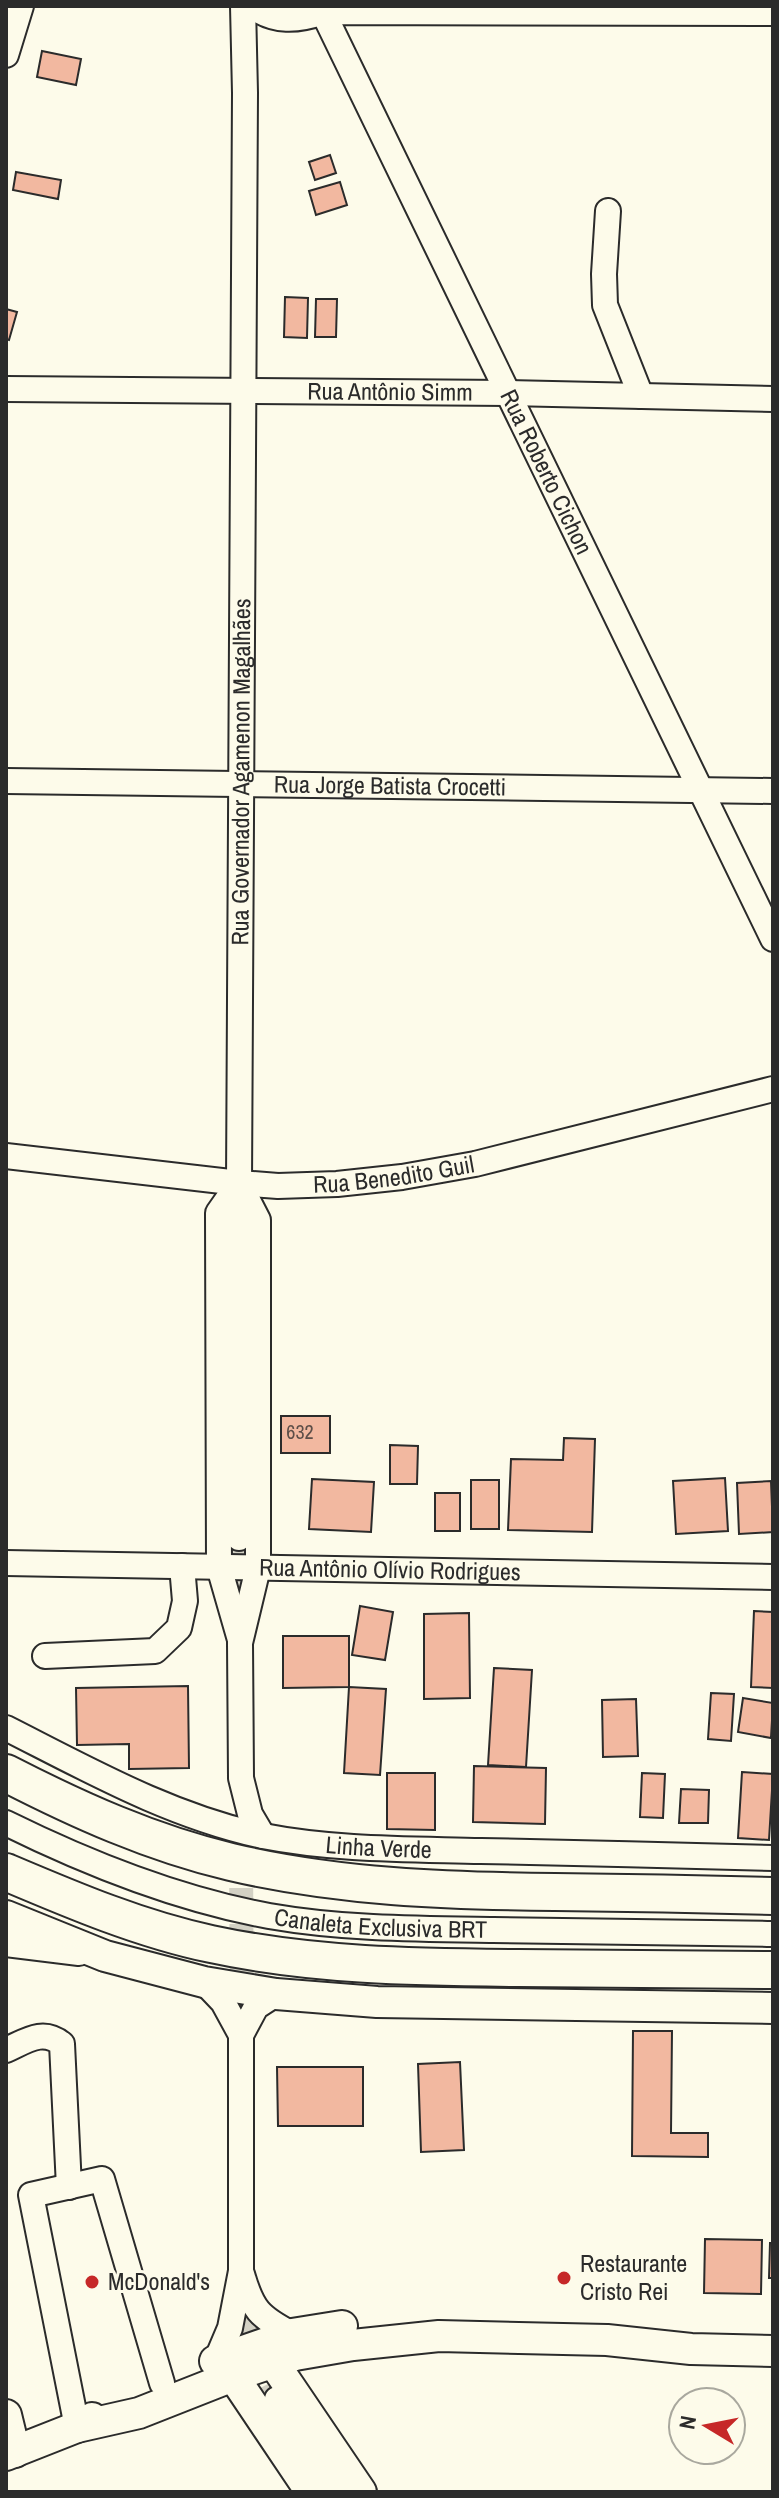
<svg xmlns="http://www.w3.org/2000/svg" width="779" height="2498" viewBox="0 0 779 2498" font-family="'Archivo Narrow',sans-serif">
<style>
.building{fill:#f2b8a0;stroke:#2b2b2b;stroke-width:2}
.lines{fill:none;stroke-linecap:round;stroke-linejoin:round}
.minor-tunnel{stroke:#d3d1c4;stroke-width:24;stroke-dasharray:24 12;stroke-linecap:butt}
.minor-casing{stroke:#2b2b2b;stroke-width:28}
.major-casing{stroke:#2b2b2b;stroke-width:34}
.highway-casing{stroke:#2b2b2b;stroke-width:40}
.minor{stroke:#fdfbea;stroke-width:24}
.major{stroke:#fdfbea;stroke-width:30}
.highway{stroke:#fdfbea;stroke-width:36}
.poi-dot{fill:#c62828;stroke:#fdfbea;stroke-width:3}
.labels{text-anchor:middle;stroke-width:6;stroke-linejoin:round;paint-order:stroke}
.number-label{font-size:20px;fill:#5d4e48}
.street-label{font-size:24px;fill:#2b2b2b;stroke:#fdfbea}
.poi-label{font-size:24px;fill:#2b2b2b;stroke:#fdfbea;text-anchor:start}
</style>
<rect width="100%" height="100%" fill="#fdfbea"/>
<!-- building -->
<g class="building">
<path d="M 42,51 L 81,59 L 76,85 L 37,77 Z"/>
<path d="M 330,155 L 336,173 L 315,180 L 309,162 Z"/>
<path d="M 16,172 L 61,180 L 58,199 L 13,190 Z"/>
<path d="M 340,182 L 347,205 L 316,215 L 309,191 Z"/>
<path d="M 285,297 L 308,298 L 307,338 L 284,337 Z"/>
<path d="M 316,299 L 337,299 L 336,337 L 315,337 Z"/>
<path d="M 6,309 L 17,312 L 9,340 L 6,339 Z"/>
<rect x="281" y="1416" width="49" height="37"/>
<path d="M 564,1438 L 595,1439 L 592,1532 L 508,1530 L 511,1459 L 563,1460 Z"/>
<path d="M 390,1445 L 418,1446 L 417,1484 L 390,1484 Z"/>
<path d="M 725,1478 L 728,1531 L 676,1534 L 673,1481 Z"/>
<path d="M 312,1479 L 374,1482 L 371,1532 L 309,1529 Z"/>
<rect x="471" y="1480" width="28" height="49"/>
<path d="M 771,1481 L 773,1532 L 739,1534 L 737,1483 Z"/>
<rect x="435" y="1493" width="25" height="38"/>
<path d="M 360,1606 L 393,1612 L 385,1660 L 352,1655 Z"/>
<path d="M 754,1611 L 773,1612 L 773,1688 L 751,1687 Z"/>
<path d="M 469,1613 L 470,1698 L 424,1699 L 424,1614 Z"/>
<path d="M 283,1636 L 349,1636 L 349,1687 L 283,1688 Z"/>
<path d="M 494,1668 L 532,1670 L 526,1767 L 488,1765 Z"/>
<path d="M 188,1686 L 189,1768 L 129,1769 L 129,1744 L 77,1745 L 76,1688 Z"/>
<path d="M 349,1687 L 386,1689 L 380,1775 L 344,1773 Z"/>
<path d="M 711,1693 L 734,1694 L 731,1741 L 708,1739 Z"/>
<path d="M 743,1698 L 773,1703 L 771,1738 L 738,1732 Z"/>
<path d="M 636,1699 L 638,1756 L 603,1757 L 602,1700 Z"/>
<path d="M 474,1766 L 546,1768 L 545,1824 L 473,1822 Z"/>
<path d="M 742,1772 L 773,1774 L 769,1840 L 738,1838 Z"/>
<path d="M 387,1773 L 435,1773 L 435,1830 L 387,1829 Z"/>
<path d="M 642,1773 L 665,1774 L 663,1818 L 640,1817 Z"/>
<path d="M 681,1789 L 709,1790 L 708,1823 L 679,1823 Z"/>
<path d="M 633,2031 L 672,2031 L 671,2133 L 708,2133 L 708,2157 L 632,2156 Z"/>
<path d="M 460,2062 L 464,2150 L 421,2152 L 418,2064 Z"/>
<path d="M 277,2067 L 363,2067 L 363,2126 L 278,2126 Z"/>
<path d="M 705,2239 L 762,2240 L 761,2294 L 704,2293 Z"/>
<path d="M 770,2243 L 773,2243 L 773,2278 L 769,2278 Z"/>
</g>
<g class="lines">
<!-- minor-tunnel -->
<g class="minor-tunnel">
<path d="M 239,1538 L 240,1627"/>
<path d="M 241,1852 L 242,2039"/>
<path d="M 243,2280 C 243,2326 254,2360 277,2399"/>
</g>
<!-- minor casing -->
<g class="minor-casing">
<g id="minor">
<path d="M 252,6 C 274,23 298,21 323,12 L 773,13"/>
<path id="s1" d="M 320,6 L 773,939"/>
<path d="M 6,55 L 21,6"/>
<path d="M 608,211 L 604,274 L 605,305 L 641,396"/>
<path id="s2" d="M 6,389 L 508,393 L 773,399"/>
<path id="s3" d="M 6,781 L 773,791"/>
<path id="s4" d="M 6,1156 L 239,1183 L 278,1186 L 337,1184 L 402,1177 L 475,1164 L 773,1089"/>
<path d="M 239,1183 L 218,1213 L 219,1567 L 240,1640"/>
<path d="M 240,1185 L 258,1220 L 258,1568 L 240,1643 L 241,1778 L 250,1814 L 263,1836"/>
<path id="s5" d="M 239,1538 L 239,1183 L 245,93 L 243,6"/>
<path id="s6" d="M 6,1563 L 773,1577"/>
<path d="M 45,1656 L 155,1651 L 179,1628 L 185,1601 L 182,1566"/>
<path id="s7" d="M 6,1728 C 89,1770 170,1816 263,1836 C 334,1850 409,1849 481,1851 C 578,1853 676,1855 773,1858"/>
<path id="s8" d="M 6,1823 C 89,1864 177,1899 269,1916 C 343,1929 419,1929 493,1930 C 587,1931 680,1932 773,1934"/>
<path d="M 6,1944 L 79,1953"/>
<path d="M 204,1982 L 223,2002 L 241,2035"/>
<path d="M 6,2050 C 26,2041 43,2028 62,2044 L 69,2187"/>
<path d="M 242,2274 C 252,2309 259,2317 292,2334"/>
<path d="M 216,2361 L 230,2328 L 241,2271 L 241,2035 L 256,2007 L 276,1994"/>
<path d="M 277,2399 L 338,2492"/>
<path d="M 77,2427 L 31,2195 L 102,2179 L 162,2383"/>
</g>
</g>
<!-- major casing -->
<g class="major-casing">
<g id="major">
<path d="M 6,1916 L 105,1956 L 204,1982 L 276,1994 L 377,2002 L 773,2008"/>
<path d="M 215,2361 L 292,2334 L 342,2326"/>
<path d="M 273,2362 L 361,2492"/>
<path d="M 233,2376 L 311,2492"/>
<path d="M 6,2415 L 15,2452"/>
<path d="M 77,2427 L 139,2413 L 233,2376 L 295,2355 L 353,2345 L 439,2336 L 607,2340 L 691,2349 L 773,2351"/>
<path d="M 6,2455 L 77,2427 L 92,2418"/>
</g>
</g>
<!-- highway casing -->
<g class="highway-casing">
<g id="highway">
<path d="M 6,1773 C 78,1810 151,1843 231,1862 C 337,1887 447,1891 555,1892 C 628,1893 700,1894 773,1896"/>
<path d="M 6,1872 C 72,1900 140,1929 211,1944 C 313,1966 415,1967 519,1968 C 603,1969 688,1970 773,1970"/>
</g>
</g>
<!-- minor -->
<use href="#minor" class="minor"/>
<!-- major -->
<use href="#major" class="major"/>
<!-- highway -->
<use href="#highway" class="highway"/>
</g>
<!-- markers -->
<g class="poi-dot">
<circle cx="564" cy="2278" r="8"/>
<circle cx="92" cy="2282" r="8"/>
</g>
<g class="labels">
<!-- number labels -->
<g class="number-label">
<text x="300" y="1439">632</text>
</g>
<!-- street labels -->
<g class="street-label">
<text dy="8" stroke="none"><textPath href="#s2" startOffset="384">Rua Antônio Simm</textPath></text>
<text dy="8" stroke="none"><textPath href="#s1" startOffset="518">Rua Roberto Cichon</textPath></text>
<text dy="8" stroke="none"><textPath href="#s5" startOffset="766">Rua Governador Agamenon Magalhães</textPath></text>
<text dy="8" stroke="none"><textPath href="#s3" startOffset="384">Rua Jorge Batista Crocetti</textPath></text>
<text dy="8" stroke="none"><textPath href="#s4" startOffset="390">Rua Benedito Guil</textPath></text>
<text dy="8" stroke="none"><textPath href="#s6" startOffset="384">Rua Antônio Olívio Rodrigues</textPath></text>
<text dy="8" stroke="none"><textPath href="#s7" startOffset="396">Linha Verde</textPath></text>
<text dy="8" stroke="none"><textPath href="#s8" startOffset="392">Canaleta Exclusiva BRT</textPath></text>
</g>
<!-- poi labels -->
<g class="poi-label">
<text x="580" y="2272">Restaurante<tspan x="580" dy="28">Cristo Rei</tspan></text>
<text x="108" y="2290">McDonald's</text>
</g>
</g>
<!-- border -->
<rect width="779" height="2498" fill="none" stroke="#2b2b2b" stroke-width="16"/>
<!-- north arrow -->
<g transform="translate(707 2426) rotate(280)"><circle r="38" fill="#fdfbea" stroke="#a9a89e" stroke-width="2"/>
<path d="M0-6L14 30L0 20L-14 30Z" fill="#c62828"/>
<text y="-12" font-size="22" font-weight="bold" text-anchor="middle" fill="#2b2b2b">N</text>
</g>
</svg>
